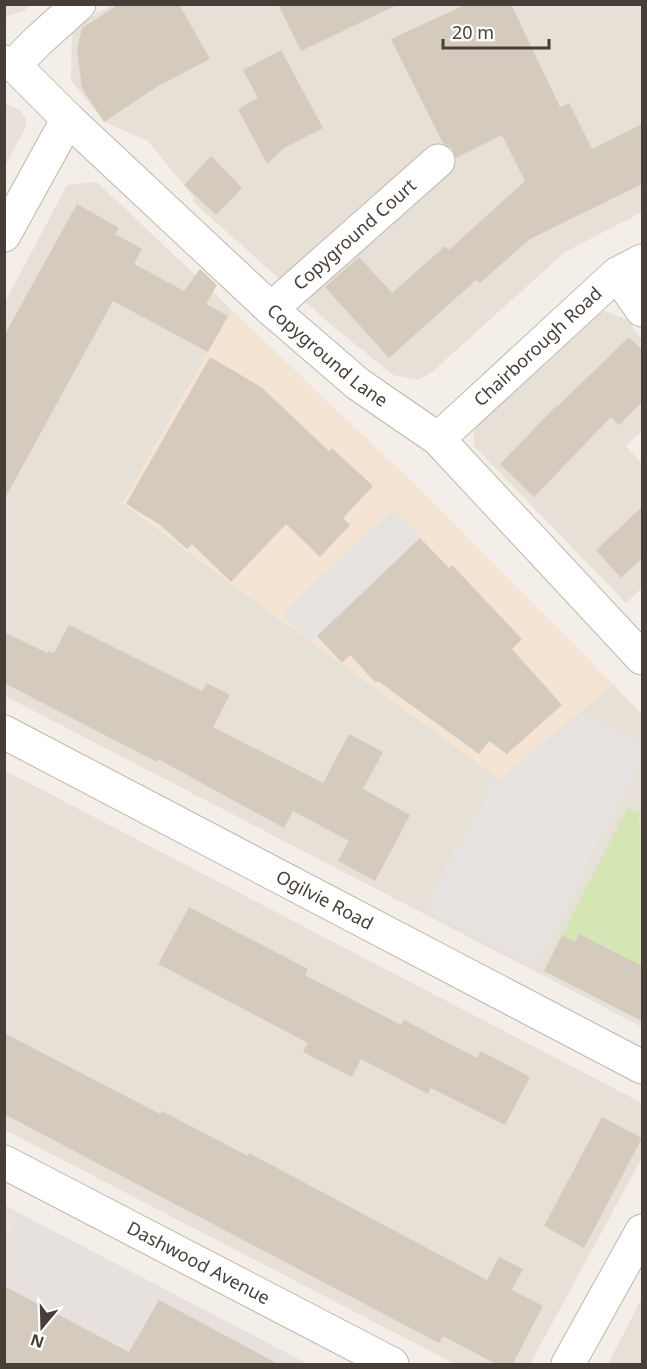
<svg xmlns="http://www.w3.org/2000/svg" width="647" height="1369" viewBox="0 0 647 1369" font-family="'Noto Sans',sans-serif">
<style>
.residential{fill:#e7e0d7}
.commercial{fill:#f4e4d4}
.industrial{fill:#e6e1dd}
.green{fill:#d3e6b3}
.parking{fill:#e5e2e0}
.building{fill:#d5cabe}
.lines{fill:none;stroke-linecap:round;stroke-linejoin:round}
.minor-casing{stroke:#bfb6ab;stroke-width:35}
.minor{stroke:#fff;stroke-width:33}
.labels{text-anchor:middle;stroke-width:4.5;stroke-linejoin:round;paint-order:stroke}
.street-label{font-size:18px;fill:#473f37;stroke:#fff}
</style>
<rect width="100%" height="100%" fill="#f3efe8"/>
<!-- residential -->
<g class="residential">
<path d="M 5,4 L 30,4 L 30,5 L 24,11 L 5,17 Z"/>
<path d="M 111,5 L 642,5 L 642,212 L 565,252 L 432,372 L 419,380 L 393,375 L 329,323 L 192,201 L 194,198 L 148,141 L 104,122 L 71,80 L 72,29 Z"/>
<path d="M 5,103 L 19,110 L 26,119 L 26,127 L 5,166 Z"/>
<path d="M 97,182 L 232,310 L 123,503 L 278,618 L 500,779 L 613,684 L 642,715 L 642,1027 L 5,696 L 5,302 L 67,185 Z"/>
<path d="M 600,309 L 628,320 L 642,340 L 642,431 L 626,446 L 642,463 L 642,588 L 626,603 L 474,446 L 474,429 L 477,421 Z"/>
<path d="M 4,770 L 642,1103 L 642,1158 L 530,1364 L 455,1364 L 5,1130 Z"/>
<path d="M 642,1298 L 642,1364 L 608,1364 Z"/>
</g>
<!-- commercial -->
<path class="commercial" d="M 232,310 L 409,479 L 613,684 L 500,779 L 278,618 L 123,502 Z"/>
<!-- industrial -->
<path class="industrial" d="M 4,1205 L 21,1214 L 308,1364 L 5,1364 Z"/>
<!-- green -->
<path class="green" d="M 628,807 L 641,814 L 637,821 L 642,824 L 642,966 L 637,963 L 626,968 L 629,959 L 579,934 L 575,942 L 562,935 Z"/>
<!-- parking -->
<g class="parking">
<path d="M 393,510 L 420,538 L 310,642 L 283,613 Z"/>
<path d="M 580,713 L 642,745 L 642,761 L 536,967 L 425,909 L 495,777 L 501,779 Z"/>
<path d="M 5,1205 L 21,1214 L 5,1243 Z"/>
</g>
<!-- building -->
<g class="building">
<path d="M 119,4 L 179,4 L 210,59 L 158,86 L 104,122 L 82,88 L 77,50 L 82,28 Z"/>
<path d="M 278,4 L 399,4 L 301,51 Z"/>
<path d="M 467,4 L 511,4 L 560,107 L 569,103 L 592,149 L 642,124 L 642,184 L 530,239 L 480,283 L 476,280 L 389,358 L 325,287 L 359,257 L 392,293 L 445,246 L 449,250 L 525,181 L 502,135 L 456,158 L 452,148 L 443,143 L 391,39 Z"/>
<path d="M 281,50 L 323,128 L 284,148 L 267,164 L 238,109 L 258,98 L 243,70 Z"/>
<path d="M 211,156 L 242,188 L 216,215 L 184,185 Z"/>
<path d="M 77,204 L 119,228 L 115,234 L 142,249 L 134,264 L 184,291 L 200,269 L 217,285 L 206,304 L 228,316 L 208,352 L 113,301 L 4,500 L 4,336 Z"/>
<path d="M 629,337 L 642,350 L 642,402 L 619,425 L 611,417 L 534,497 L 500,464 L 557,405 L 558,406 Z"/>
<path d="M 210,357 L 261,387 L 329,451 L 332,448 L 373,486 L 343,518 L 350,525 L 320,557 L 286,524 L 231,582 L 192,544 L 187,549 L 159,524 L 126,504 Z"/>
<path d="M 642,507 L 642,558 L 621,578 L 596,550 Z"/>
<path d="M 420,538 L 449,568 L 452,565 L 522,639 L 512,649 L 562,705 L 507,754 L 489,741 L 479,754 L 378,681 L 376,683 L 350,655 L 342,663 L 317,636 Z"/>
<path d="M 69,625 L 202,691 L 207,683 L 230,695 L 213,727 L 323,783 L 349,734 L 383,752 L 363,789 L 410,815 L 375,881 L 338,861 L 349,841 L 293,811 L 284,828 L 158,759 L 157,762 L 4,683 L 4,632 L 47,653 L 49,651 L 54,653 Z"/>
<path d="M 189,907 L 308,969 L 305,975 L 401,1025 L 404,1020 L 477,1058 L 481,1051 L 530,1077 L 505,1125 L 431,1088 L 428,1094 L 361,1059 L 352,1077 L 303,1052 L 308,1043 L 158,964 Z"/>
<path d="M 579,934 L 642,966 L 642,1021 L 544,971 L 562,935 L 575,942 Z"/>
<path d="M 4,1033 L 160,1114 L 162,1111 L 248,1156 L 249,1153 L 487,1280 L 499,1257 L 523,1269 L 512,1290 L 543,1306 L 512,1365 L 498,1365 L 443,1336 L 439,1343 L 4,1114 Z"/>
<path d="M 602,1117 L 642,1138 L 584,1248 L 544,1226 Z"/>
<path d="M 4,1286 L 129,1352 L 159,1300 L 280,1365 L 4,1365 Z"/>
</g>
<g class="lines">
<!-- minor casing -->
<g class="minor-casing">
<g id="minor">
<path id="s1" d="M 4,62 L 14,65 L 68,119 L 271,309 L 358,384 L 438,439 L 642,658"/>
<path d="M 14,65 L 39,40 L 79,4"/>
<path d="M 4,235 L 68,119"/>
<path d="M 617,274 L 642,310"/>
<path id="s2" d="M 271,309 L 438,161"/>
<path id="s3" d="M 438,439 L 617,274 L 642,261"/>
<path id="s4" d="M 4,732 L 642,1067"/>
<path id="s5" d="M 4,1162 L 392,1364"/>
<path d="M 568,1364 L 642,1231"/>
</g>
</g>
<!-- minor -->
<use href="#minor" class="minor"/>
</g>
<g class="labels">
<!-- street labels -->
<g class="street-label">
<text dy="6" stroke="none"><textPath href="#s2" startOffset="112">Copyground Court</textPath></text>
<text dy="6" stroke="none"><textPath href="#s3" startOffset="136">Chairborough Road</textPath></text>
<text dy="6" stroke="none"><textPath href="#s1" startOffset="438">Copyground Lane</textPath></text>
<text dy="6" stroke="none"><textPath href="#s4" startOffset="362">Ogilvie Road</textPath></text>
<text dy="6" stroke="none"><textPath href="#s5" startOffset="219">Dashwood Avenue</textPath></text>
</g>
</g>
<!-- border -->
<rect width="647" height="1369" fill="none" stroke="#473f37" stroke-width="12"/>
<!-- north arrow -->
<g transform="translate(42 1327) rotate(199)" stroke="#ffffff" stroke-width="4.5" paint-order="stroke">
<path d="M0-4.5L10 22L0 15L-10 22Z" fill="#473f37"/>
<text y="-9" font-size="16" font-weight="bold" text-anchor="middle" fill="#473f37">N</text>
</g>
<!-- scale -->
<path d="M443 39v9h106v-9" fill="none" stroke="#473f37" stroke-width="3"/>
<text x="452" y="39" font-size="18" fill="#473f37" stroke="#ffffff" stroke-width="4.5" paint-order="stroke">20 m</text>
</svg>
